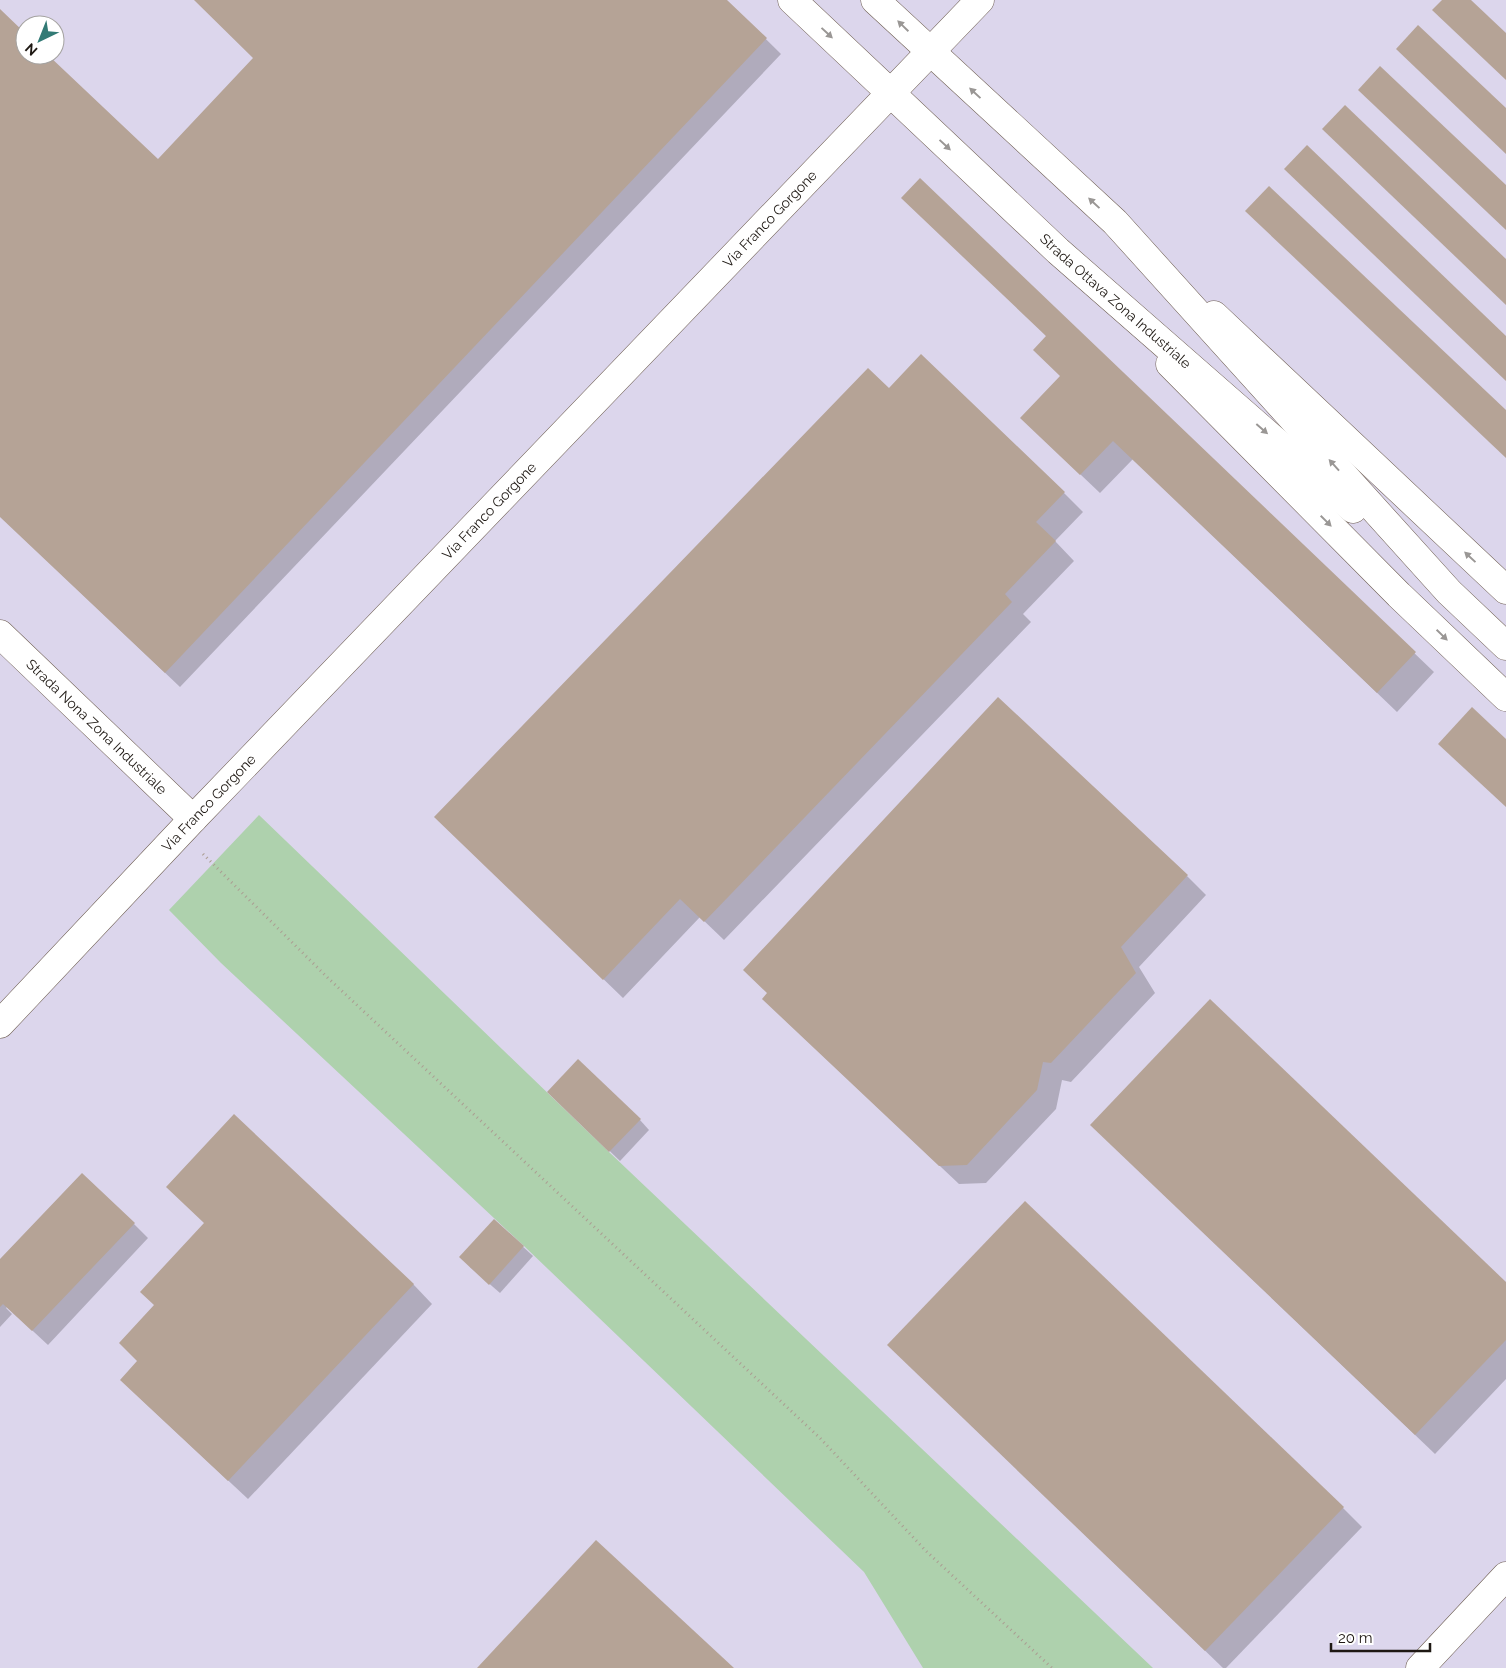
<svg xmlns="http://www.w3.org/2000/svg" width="1506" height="1668" viewBox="0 0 1506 1668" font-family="Raleway,sans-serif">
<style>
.industrial{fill:#dcd6ec;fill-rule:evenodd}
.green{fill:#aed1ad}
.shadow{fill:#0003}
.building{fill:#b5a396}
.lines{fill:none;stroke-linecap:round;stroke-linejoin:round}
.minor-casing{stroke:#6e5e52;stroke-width:29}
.secondary-casing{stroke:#6e5e52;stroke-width:29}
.path{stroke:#ab9d92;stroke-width:3;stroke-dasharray:1 4;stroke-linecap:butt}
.minor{stroke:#fff;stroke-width:28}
.secondary{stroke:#fff;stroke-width:28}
.oneway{fill:#9a9795}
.labels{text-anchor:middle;stroke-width:4.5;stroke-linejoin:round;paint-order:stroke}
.street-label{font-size:14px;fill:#1e1813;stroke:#fff}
</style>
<rect width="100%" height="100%" fill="#f3e0d2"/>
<!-- industrial -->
<path class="industrial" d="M 0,0 L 1506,0 L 1506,1668 L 0,1668 ZM 25,25 L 55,25 L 55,55 L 25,55 Z"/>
<!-- green -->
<path class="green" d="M 259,815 L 609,1152 L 1153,1668 L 923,1668 L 864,1572 L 524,1246 L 221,963 L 169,910 Z"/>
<!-- shadow -->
<g class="shadow">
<path d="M 195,0 L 726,0 L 781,54 L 180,687 L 0,516 L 0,11 L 25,35 L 25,55 L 46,55 L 158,161 L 255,58 Z"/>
<path d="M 920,180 L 1434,672 L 1397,712 L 1133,459 L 1100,493 L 1041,437 L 1061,377 L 1047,337 Z"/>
<path d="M 889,389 L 1064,493 L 1083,512 L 1055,541 L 1074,561 L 1023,614 L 1031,622 L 724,940 L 700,917 L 623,998 L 455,836 Z"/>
<path d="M 1187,876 L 1206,895 L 1139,967 L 1155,993 L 1071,1082 L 1062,1080 L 1056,1109 L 986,1183 L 959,1184 L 783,1018 Z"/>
<path d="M 549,1092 L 640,1120 L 649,1130 L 620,1161 Z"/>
<path d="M 1111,1144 L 1506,1284 L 1506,1379 L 1435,1454 Z"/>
<path d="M 494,1220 L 533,1256 L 500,1293 L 470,1267 Z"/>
<path d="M 134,1224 L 148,1238 L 48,1345 L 7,1307 L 6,1308 L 12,1314 L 0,1327 L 0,1261 Z"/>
<path d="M 413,1284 L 432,1304 L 248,1499 L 141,1399 L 139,1361 L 155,1305 Z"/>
<path d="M 908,1364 L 1343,1508 L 1362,1527 L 1226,1668 L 1223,1668 Z"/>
</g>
<!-- building -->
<g class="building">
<path d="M 194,0 L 727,0 L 767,38 L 165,673 L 0,517 L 0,9 L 25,33 L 25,55 L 48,55 L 158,159 L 253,58 Z"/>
<path d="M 1442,0 L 1471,0 L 1506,33 L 1506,80 L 1432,10 Z"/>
<path d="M 1418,25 L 1506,108 L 1506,154 L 1396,49 Z"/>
<path d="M 1380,66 L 1506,185 L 1506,230 L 1358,90 Z"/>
<path d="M 1345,105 L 1506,259 L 1506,305 L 1322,129 Z"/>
<path d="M 1307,145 L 1506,336 L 1506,381 L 1284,169 Z"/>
<path d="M 920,178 L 1416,652 L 1377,693 L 1113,441 L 1080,475 L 1020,418 L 1060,376 L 1033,350 L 1046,336 L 901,198 Z"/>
<path d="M 1269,186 L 1506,410 L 1506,458 L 1245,211 Z"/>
<path d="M 921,354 L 1065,492 L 1036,522 L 1056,541 L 1005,594 L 1012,602 L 704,922 L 680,899 L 603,980 L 434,817 L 868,368 L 889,388 Z"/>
<path d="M 998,697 L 1188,875 L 1121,947 L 1136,973 L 1051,1063 L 1043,1062 L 1037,1090 L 967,1165 L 939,1166 L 762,999 L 767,993 L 743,970 Z"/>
<path d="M 1472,707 L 1506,739 L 1506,807 L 1438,744 Z"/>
<path d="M 1210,999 L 1506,1282 L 1506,1340 L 1415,1435 L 1090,1125 Z"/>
<path d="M 578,1059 L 641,1119 L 609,1152 L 547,1092 Z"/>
<path d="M 234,1114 L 414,1284 L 228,1481 L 120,1380 L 137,1361 L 119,1343 L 154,1305 L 140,1292 L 204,1223 L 166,1187 Z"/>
<path d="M 82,1173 L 135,1223 L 32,1331 L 3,1304 L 0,1307 L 0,1259 Z"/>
<path d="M 1025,1201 L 1344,1507 L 1205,1651 L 887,1345 Z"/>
<path d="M 494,1219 L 524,1246 L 489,1285 L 459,1257 Z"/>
<path d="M 596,1540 L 734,1668 L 477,1668 Z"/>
</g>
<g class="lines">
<!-- minor casing -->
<g class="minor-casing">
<g id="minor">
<path d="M 1214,315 L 1506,590"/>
<path d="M 1170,364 L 1399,595 L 1506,697"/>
<path id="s1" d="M 0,634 L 193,819"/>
<path id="s2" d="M 0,1024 L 193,819 L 980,0"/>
<path d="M 1420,1668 L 1506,1576"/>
</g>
</g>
<!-- secondary casing -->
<g class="secondary-casing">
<g id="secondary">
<path id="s3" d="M 792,0 L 1058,251 L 1353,509"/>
<path d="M 875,0 L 1115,222 L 1449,592 L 1506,646"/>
</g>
</g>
<!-- path -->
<path class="path" d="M 203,854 L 328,978 L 820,1438 L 926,1551 L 1052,1668"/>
<!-- minor -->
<use href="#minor" class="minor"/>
<!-- secondary -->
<use href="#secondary" class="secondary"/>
</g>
<!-- one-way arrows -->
<defs><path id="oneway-solid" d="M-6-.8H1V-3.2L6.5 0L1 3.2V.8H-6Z" transform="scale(1.25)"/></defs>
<g class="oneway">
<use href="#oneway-solid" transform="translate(903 26) rotate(-136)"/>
<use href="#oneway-solid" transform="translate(827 33) rotate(43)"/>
<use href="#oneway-solid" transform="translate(975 93) rotate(-137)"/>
<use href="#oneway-solid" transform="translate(945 145) rotate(43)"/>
<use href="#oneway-solid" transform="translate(1094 203) rotate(-137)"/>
<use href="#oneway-solid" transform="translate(1262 429) rotate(41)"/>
<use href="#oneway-solid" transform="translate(1334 465) rotate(-132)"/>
<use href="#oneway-solid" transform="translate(1326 521) rotate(45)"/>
<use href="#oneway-solid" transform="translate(1470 557) rotate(-137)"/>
<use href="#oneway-solid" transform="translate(1442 635) rotate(44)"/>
</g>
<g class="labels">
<!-- street labels -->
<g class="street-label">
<text dy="5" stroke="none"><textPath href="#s2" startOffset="1114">Via Franco Gorgone</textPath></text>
<text dy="5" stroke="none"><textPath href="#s3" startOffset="442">Strada Ottava Zona Industriale</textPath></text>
<text dy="5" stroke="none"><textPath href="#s2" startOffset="709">Via Franco Gorgone</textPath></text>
<text dy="5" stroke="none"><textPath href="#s1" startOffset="134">Strada Nona Zona Industriale</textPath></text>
<text dy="5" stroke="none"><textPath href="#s2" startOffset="304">Via Franco Gorgone</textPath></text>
</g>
</g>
<!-- north arrow -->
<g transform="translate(40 40) rotate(223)"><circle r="24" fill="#ffffff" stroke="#a5a3a1"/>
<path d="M0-4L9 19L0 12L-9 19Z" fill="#327a75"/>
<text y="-8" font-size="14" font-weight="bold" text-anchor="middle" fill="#1e1813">N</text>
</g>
<!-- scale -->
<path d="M1331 1643v8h99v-8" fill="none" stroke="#1e1813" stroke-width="2.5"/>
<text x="1338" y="1643" font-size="15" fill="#1e1813" stroke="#ffffff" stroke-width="4" paint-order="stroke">20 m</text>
</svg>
